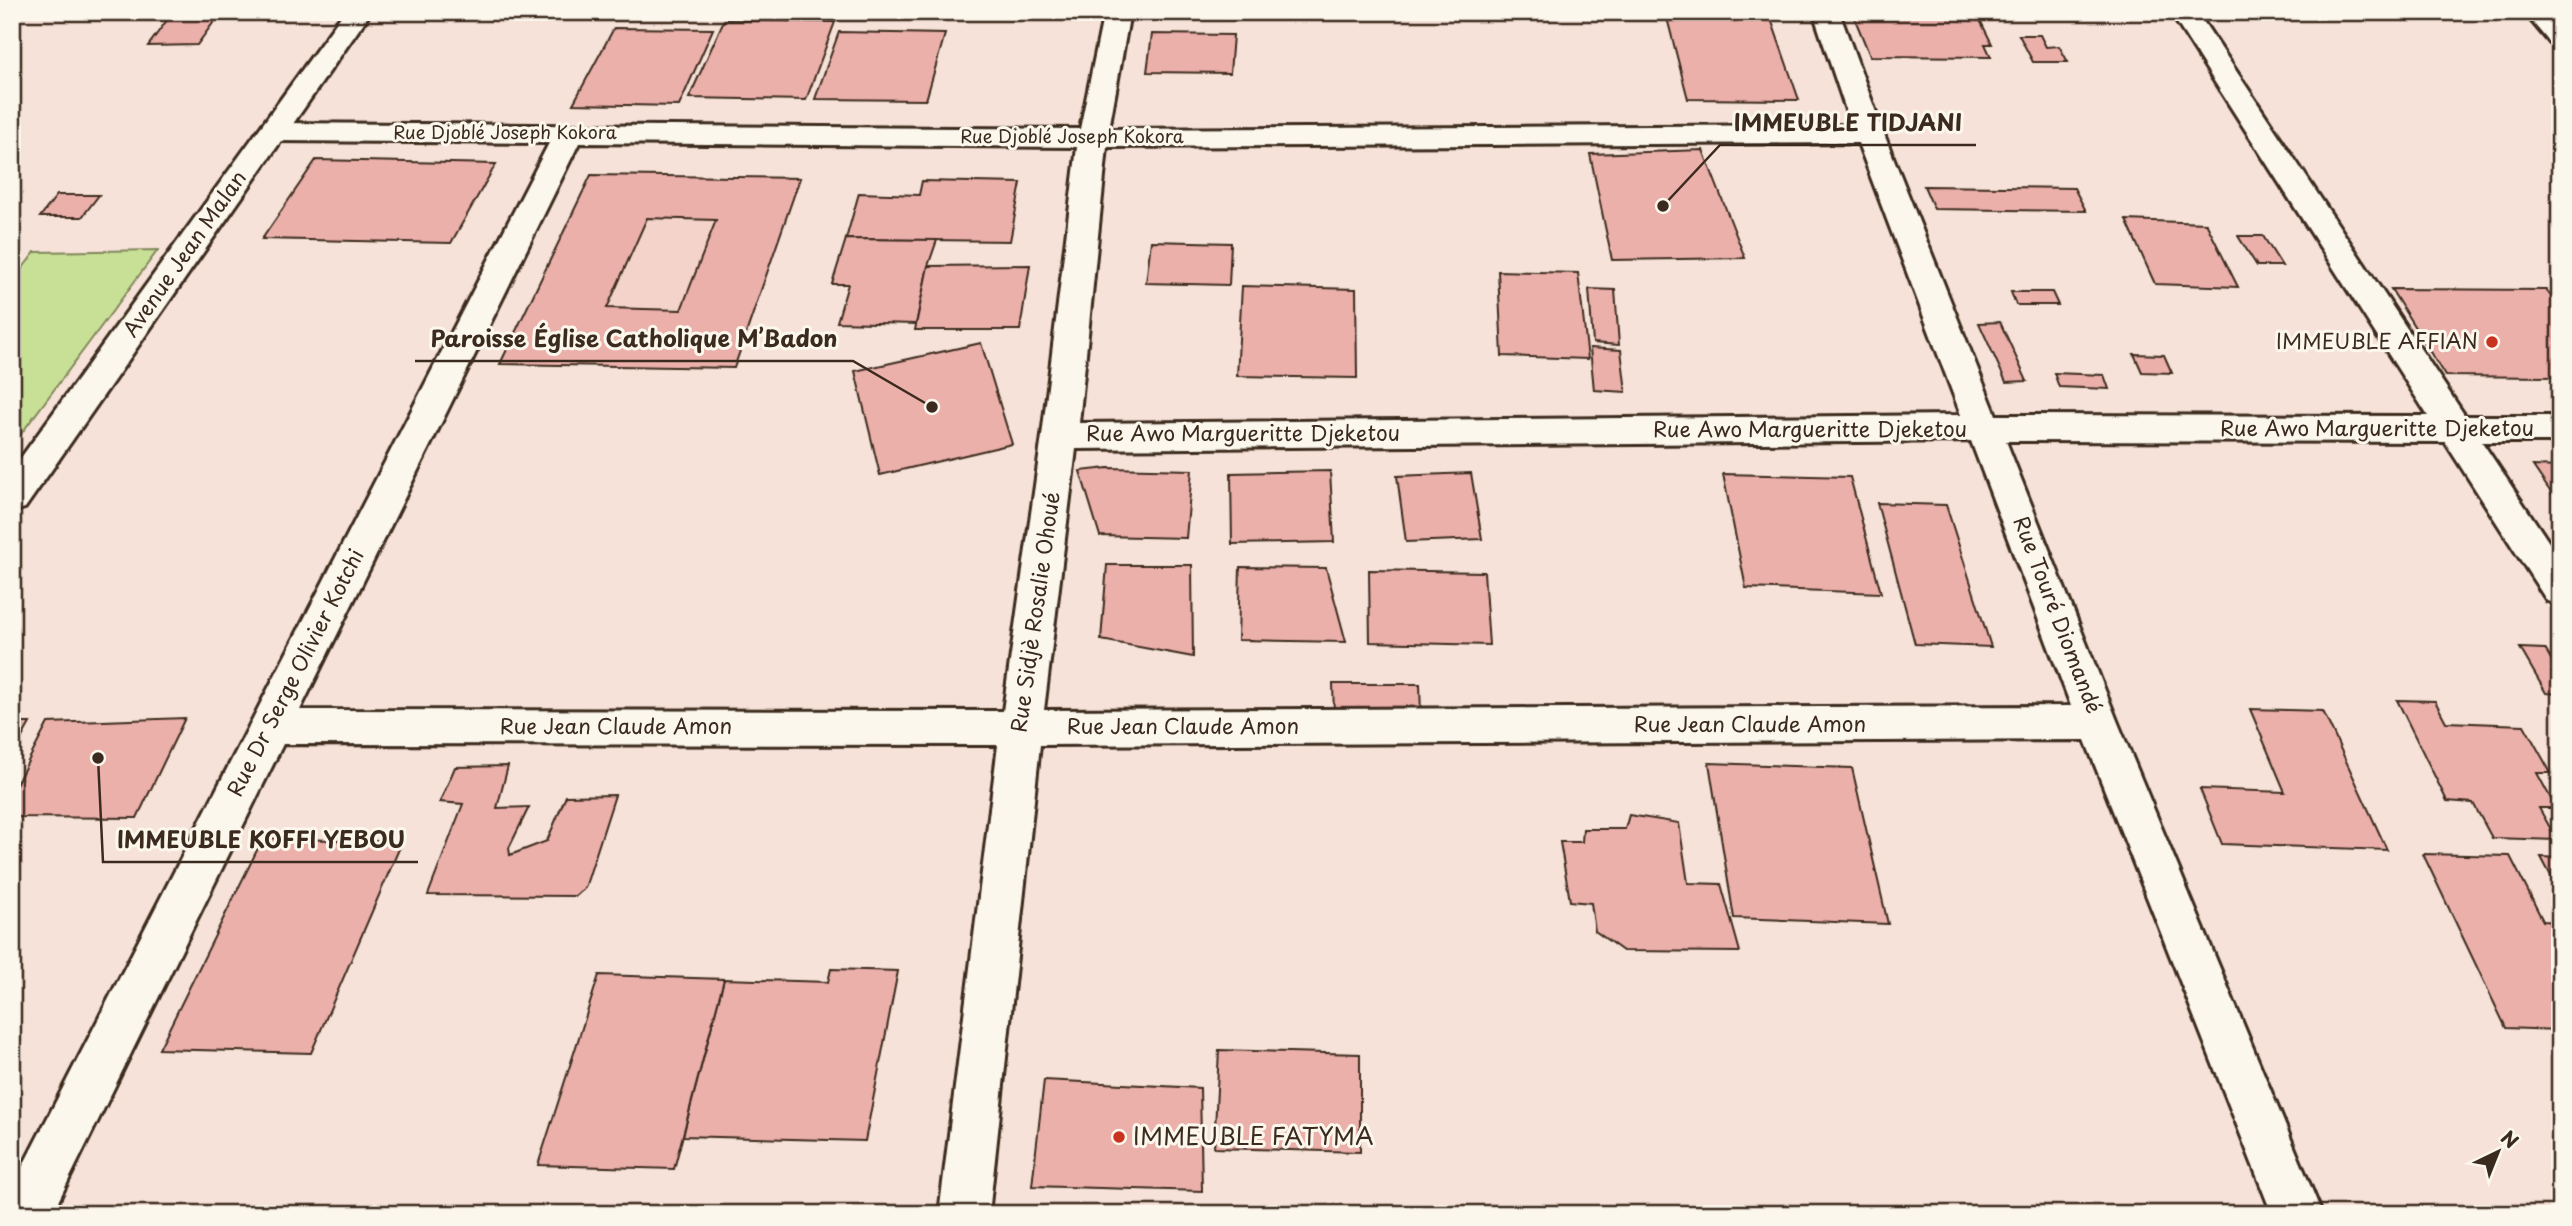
<svg xmlns="http://www.w3.org/2000/svg" width="2572" height="1226" viewBox="0 0 2572 1226" font-family="'Playpen Sans',sans-serif">
<style>
.built{fill:#f3d3ca}
.green{fill:#c7e096;stroke:#81855a;stroke-width:2}
.building{fill:#ecb0ab;stroke:#3b2a1e;stroke-width:2;fill-rule:evenodd}
.lines{fill:none;stroke-linecap:round;stroke-linejoin:round}
.minor-casing{stroke:#3b2a1e;stroke-width:6}
.tertiary-casing{stroke:#3b2a1e;stroke-width:6}
.secondary-casing{stroke:#3b2a1e;stroke-width:6}
.minor{fill:#fbf7ec;fill-rule:evenodd}
.tertiary{fill:#fbf7ec;fill-rule:evenodd}
.secondary{fill:#fbf7ec;fill-rule:evenodd}
.poi-dot{fill:#c8321e;stroke:#fbf7ec;stroke-width:2.5}
.labels{text-anchor:middle;stroke-width:6;stroke-linejoin:round;paint-order:stroke}
.far-street-label{font-size:18px;fill:#3b2a1e;stroke:#fbf7ec}
.street-label{font-size:21px;fill:#3b2a1e;stroke:#fbf7ec}
.poi-label{font-size:21px;fill:#3b2a1e;stroke:#fbf7ec;text-anchor:end}
.near-poi-label{font-size:24px;fill:#3b2a1e;stroke:#fbf7ec;text-anchor:start}
.leader{fill:none;stroke:#3b2a1e;stroke-width:2.5}
.callout-dot{fill:#3b2a1e;stroke:#fbf7ec;stroke-width:2.5}
.callout-label{font-size:23px;text-anchor:middle;font-weight:bold;fill:#3b2a1e;stroke:#fbf7ec;stroke-width:6;stroke-linejoin:round;paint-order:stroke}
</style>
<rect width="100%" height="100%" fill="#f6e2d8"/>
<filter id="ink" filterUnits="userSpaceOnUse"><feTurbulence type="fractalNoise" baseFrequency=".0143" numOctaves="2"/><feDisplacementMap in="SourceGraphic" scale="14" xChannelSelector="R" yChannelSelector="G"/><feConvolveMatrix kernelMatrix="1 2 1 2 8 2 1 2 1" color-interpolation-filters="sRGB"/></filter>
<g filter="url(#ink)">
<!-- built -->
<path class="built" d="M 591,175 L 800,178 L 734,368 L 500,364 Z"/>
<!-- green -->
<path class="green" d="M 158,250 L 12,446 L 12,282 L 35,252 Z"/>
<!-- building -->
<g class="building">
<path d="M 173,12 L 221,12 L 197,45 L 148,46 Z"/>
<path d="M 1159,12 L 1239,12 L 1239,20 L 1158,18 Z"/>
<path d="M 1852,12 L 1969,12 L 1973,20 L 1980,20 L 1992,44 L 1985,44 L 1991,57 L 1870,56 Z"/>
<path d="M 1667,18 L 1771,19 L 1799,100 L 1688,99 Z"/>
<path d="M 724,20 L 835,22 L 806,100 L 689,98 Z"/>
<path d="M 614,28 L 713,29 L 679,106 L 573,104 Z"/>
<path d="M 839,32 L 945,34 L 926,100 L 815,99 Z"/>
<path d="M 1152,34 L 1233,35 L 1230,73 L 1147,72 Z"/>
<path d="M 2019,35 L 2040,35 L 2046,47 L 2059,46 L 2068,62 L 2033,62 Z"/>
<path d="M 1703,150 L 1745,258 L 1612,260 L 1590,154 Z"/>
<path d="M 316,160 L 496,164 L 451,243 L 262,239 Z"/>
<path d="M 591,175 L 800,178 L 734,368 L 500,364 ZM 647,218 L 716,220 L 681,310 L 607,308 Z"/>
<path d="M 922,181 L 1021,183 L 1010,241 L 846,239 L 859,193 L 919,195 Z"/>
<path d="M 1924,186 L 2074,188 L 2086,211 L 1934,209 Z"/>
<path d="M 57,195 L 99,195 L 82,217 L 40,217 Z"/>
<path d="M 2126,220 L 2206,223 L 2238,287 L 2155,284 Z"/>
<path d="M 2238,236 L 2263,236 L 2282,266 L 2257,266 Z"/>
<path d="M 846,239 L 937,240 L 928,266 L 916,324 L 837,322 L 848,284 L 832,284 Z"/>
<path d="M 1151,241 L 1231,243 L 1229,285 L 1146,283 Z"/>
<path d="M 1030,265 L 1020,330 L 915,330 L 928,266 Z"/>
<path d="M 1498,271 L 1578,273 L 1588,359 L 1502,356 Z"/>
<path d="M 1242,286 L 1356,289 L 1357,378 L 1237,376 Z"/>
<path d="M 1589,289 L 1615,290 L 1619,345 L 1593,343 Z"/>
<path d="M 2391,289 L 2546,290 L 2560,307 L 2560,377 L 2445,376 Z"/>
<path d="M 2011,292 L 2052,292 L 2058,305 L 2016,305 Z"/>
<path d="M 2000,322 L 2027,381 L 2006,382 L 1979,323 Z"/>
<path d="M 981,343 L 1012,444 L 880,475 L 855,371 Z"/>
<path d="M 1590,348 L 1621,350 L 1626,392 L 1594,390 Z"/>
<path d="M 2134,354 L 2164,355 L 2172,373 L 2142,372 Z"/>
<path d="M 2054,373 L 2104,375 L 2109,389 L 2059,387 Z"/>
<path d="M 2533,466 L 2560,467 L 2560,506 Z"/>
<path d="M 1108,468 L 1192,470 L 1186,538 L 1100,536 L 1080,471 Z"/>
<path d="M 1330,471 L 1334,542 L 1232,544 L 1231,473 Z"/>
<path d="M 1471,473 L 1482,539 L 1406,542 L 1397,476 Z"/>
<path d="M 1723,474 L 1850,477 L 1881,593 L 1746,588 Z"/>
<path d="M 1877,503 L 1946,505 L 1991,647 L 1915,644 Z"/>
<path d="M 1107,565 L 1192,565 L 1193,657 L 1101,640 Z"/>
<path d="M 1240,567 L 1326,568 L 1346,642 L 1238,640 Z"/>
<path d="M 1369,570 L 1484,572 L 1489,645 L 1370,642 Z"/>
<path d="M 2520,648 L 2545,649 L 2560,674 L 2560,694 L 2546,693 Z"/>
<path d="M 1333,684 L 1420,684 L 1421,715 L 1334,714 Z"/>
<path d="M 2397,700 L 2435,701 L 2446,722 L 2524,725 L 2551,773 L 2537,773 L 2556,808 L 2539,808 L 2557,840 L 2492,838 L 2473,803 L 2447,801 Z"/>
<path d="M 2250,709 L 2323,711 L 2387,850 L 2222,844 L 2200,789 L 2285,792 Z"/>
<path d="M 185,718 L 137,818 L 12,817 L 12,792 L 48,723 Z"/>
<path d="M 12,723 L 30,723 L 15,750 L 12,750 Z"/>
<path d="M 1709,763 L 1852,768 L 1888,924 L 1734,918 Z"/>
<path d="M 508,766 L 497,808 L 529,807 L 509,848 L 510,855 L 547,841 L 566,796 L 615,795 L 585,888 L 576,896 L 428,895 L 463,804 L 440,802 L 455,767 Z"/>
<path d="M 1629,815 L 1679,823 L 1688,883 L 1721,884 L 1740,952 L 1623,951 L 1595,931 L 1591,903 L 1570,901 L 1560,842 L 1582,842 L 1583,829 L 1625,829 Z"/>
<path d="M 263,838 L 402,842 L 311,1053 L 159,1049 Z"/>
<path d="M 2423,854 L 2510,856 L 2543,921 L 2560,922 L 2560,1030 L 2506,1028 Z"/>
<path d="M 2541,857 L 2560,858 L 2560,893 Z"/>
<path d="M 831,969 L 898,971 L 865,1141 L 683,1136 L 724,979 L 828,982 Z"/>
<path d="M 599,975 L 724,979 L 674,1169 L 538,1165 Z"/>
<path d="M 1219,1050 L 1360,1054 L 1360,1152 L 1214,1148 Z"/>
<path d="M 1044,1080 L 1200,1088 L 1202,1191 L 1032,1186 Z"/>
</g>
<g class="lines">
<!-- minor casing -->
<g class="minor-casing">
<path id="minor" d="M 1104,12 L 1130,12 L 1109,129 L 1851,125 L 1813,12 L 1839,12 L 1884,134 L 1996,415 L 2428,416 L 2170,12 L 2197,12 L 2465,416 L 2560,416 L 2560,442 L 2482,442 L 2560,559 L 2560,605 L 2547,601 L 2445,442 L 2006,441 L 2118,723 L 2322,1214 L 2272,1214 L 2085,740 L 1040,745 L 989,1214 L 939,1214 L 998,745 L 283,744 L 52,1214 L 12,1214 L 12,1187 L 549,143 L 274,141 L 264,138 L 259,132 L 264,126 L 274,123 L 1080,129 ZM 579,143 L 1077,147 L 1042,436 L 1003,711 L 300,710 ZM 1858,143 L 1961,415 L 1079,423 L 1107,147 ZM 1971,441 L 2071,706 L 1044,710 L 1076,449 Z"/>
</g>
<!-- tertiary casing -->
<g class="tertiary-casing">
<path id="tertiary" d="M 2524,12 L 2552,12 L 2560,21 L 2560,45 L 2550,43 Z"/>
</g>
<!-- secondary casing -->
<g class="secondary-casing">
<path id="secondary" d="M 344,12 L 371,12 L 25,508 L 12,512 L 12,470 Z"/>
</g>
<!-- minor -->
<use href="#minor" class="minor"/>
<!-- tertiary -->
<use href="#tertiary" class="tertiary"/>
<!-- secondary -->
<use href="#secondary" class="secondary"/>
</g>
</g>
<!-- markers -->
<g class="poi-dot">
<circle cx="2492" cy="342" r="7"/>
<circle cx="1119" cy="1137" r="7"/>
</g>
<g class="labels">
<!-- far-street labels -->
<g class="far-street-label">
<text x="505" y="139">Rue Djoblé Joseph Kokora</text>
<text x="1072" y="143">Rue Djoblé Joseph Kokora</text>
</g>
<!-- street labels -->
<g class="street-label">
<text transform="translate(185 254) rotate(-55)" y="7">Avenue Jean Malan</text>
<text x="2377" y="436">Rue Awo Margueritte Djeketou</text>
<text x="1810" y="437">Rue Awo Margueritte Djeketou</text>
<text x="1243" y="441">Rue Awo Margueritte Djeketou</text>
<text transform="translate(1036 612) rotate(-82)" y="7">Rue Sidjè Rosalie Ohoué</text>
<text transform="translate(2057 615) rotate(69)" y="7">Rue Touré Diomandé</text>
<text transform="translate(296 673) rotate(-63)" y="7">Rue Dr Serge Olivier Kotchi</text>
<text x="1750" y="732">Rue Jean Claude Amon</text>
<text x="616" y="734">Rue Jean Claude Amon</text>
<text x="1183" y="734">Rue Jean Claude Amon</text>
</g>
<!-- poi labels -->
<g class="poi-label">
<text x="2478" y="349">IMMEUBLE AFFIAN</text>
</g>
<!-- near-poi labels -->
<g class="near-poi-label">
<text x="1133" y="1145">IMMEUBLE FATYMA</text>
</g>
</g>
<!-- callouts -->
<path class="leader" d="M1663 206L1720 145H1976M932 407L853 361H415M98 758L103 862H418"/>
<g class="callout-dot">
<circle cx="1663" cy="206" r="7"/>
<circle cx="932" cy="407" r="7"/>
<circle cx="98" cy="758" r="7"/>
</g>
<g class="callout-label">
<text x="1848" y="131">IMMEUBLE TIDJANI</text>
<text x="634" y="347">Paroisse Église Catholique M’Badon</text>
<text x="261" y="848">IMMEUBLE KOFFI YEBOU</text>
</g>
<!-- margin -->
<rect width="2572" height="1226" fill="none" stroke="#fbf7ec" stroke-width="42"/>
<rect x="21" y="21" width="2530" height="1184" fill="none" stroke="#3b2a1e" stroke-width="2.5" filter="url(#ink)"/>
<!-- north arrow -->
<g transform="translate(2498 1152) rotate(43)" stroke="#fbf7ec" stroke-width="5" paint-order="stroke">
<path d="M0-5L12 26L0 18L-12 26Z" fill="#3b2a1e"/>
<text y="-10" font-size="19" font-weight="bold" text-anchor="middle" fill="#3b2a1e">N</text>
</g>
</svg>
